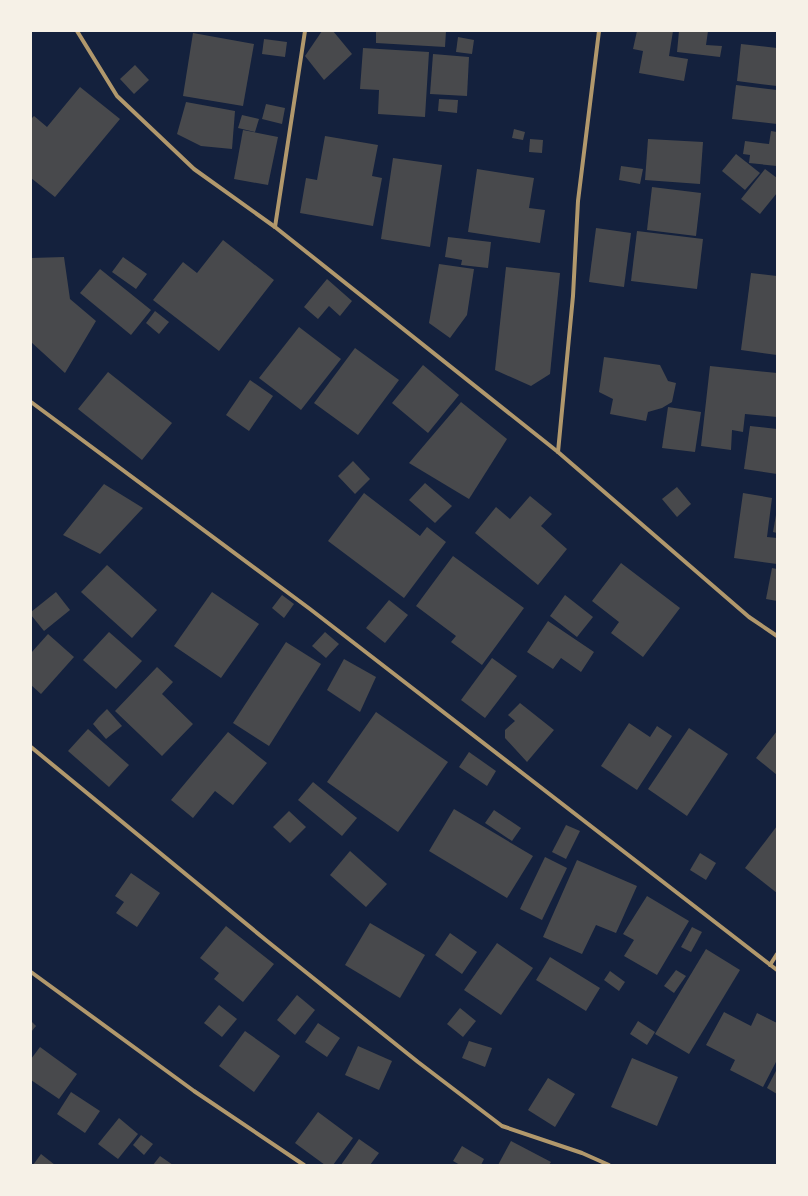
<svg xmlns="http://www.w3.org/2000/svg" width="808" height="1196" viewBox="0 0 808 1196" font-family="'Public Sans',sans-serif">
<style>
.building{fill:#48494c}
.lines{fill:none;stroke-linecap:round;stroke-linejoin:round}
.minor{stroke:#b1986c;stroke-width:4}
</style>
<rect width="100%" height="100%" fill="#14213d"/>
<!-- building -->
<g class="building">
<path d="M 322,31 L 333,31 L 352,54 L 324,80 L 305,56 Z"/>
<path d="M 376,31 L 446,31 L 445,47 L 376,43 Z"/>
<path d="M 637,31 L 673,31 L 669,56 L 688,59 L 684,81 L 639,73 L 643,51 L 633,49 Z"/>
<path d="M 679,31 L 708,31 L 706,45 L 722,46 L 720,57 L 677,52 Z"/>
<path d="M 193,33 L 254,44 L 243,106 L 183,96 Z"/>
<path d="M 458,37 L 474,40 L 472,54 L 456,52 Z"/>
<path d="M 264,39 L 287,42 L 285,57 L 262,54 Z"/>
<path d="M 741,44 L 777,48 L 777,86 L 737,81 Z"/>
<path d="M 363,48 L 429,52 L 425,117 L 378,114 L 379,90 L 360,89 Z"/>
<path d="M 433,54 L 469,57 L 467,96 L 430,94 Z"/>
<path d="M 135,65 L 149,80 L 134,94 L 120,79 Z"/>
<path d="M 736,85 L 777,90 L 777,124 L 732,119 Z"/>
<path d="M 80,87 L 120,119 L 55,197 L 31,178 L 31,119 L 34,116 L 47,127 Z"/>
<path d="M 439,99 L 458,100 L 457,113 L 438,111 Z"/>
<path d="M 186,102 L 235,111 L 232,149 L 201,146 L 177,134 Z"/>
<path d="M 266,104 L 285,108 L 282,124 L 262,119 Z"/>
<path d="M 242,115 L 259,119 L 255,132 L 238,128 Z"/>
<path d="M 514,129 L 525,132 L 523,140 L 512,138 Z"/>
<path d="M 243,130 L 278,137 L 268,185 L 234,179 Z"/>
<path d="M 771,131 L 777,132 L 777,166 L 749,163 L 750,155 L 743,154 L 745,141 L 769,144 Z"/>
<path d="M 325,136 L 378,145 L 372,176 L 382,178 L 373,226 L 300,213 L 306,178 L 317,180 Z"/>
<path d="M 530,139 L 543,140 L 542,153 L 529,152 Z"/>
<path d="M 648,139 L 703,142 L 700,184 L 645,180 Z"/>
<path d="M 736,154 L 760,173 L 745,190 L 722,171 Z"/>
<path d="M 393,158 L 442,165 L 430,247 L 381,239 Z"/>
<path d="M 621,166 L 643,169 L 640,184 L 619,180 Z"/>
<path d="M 477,169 L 534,178 L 529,208 L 545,210 L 540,243 L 468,232 Z"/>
<path d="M 765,169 L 777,178 L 777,193 L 760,214 L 741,199 Z"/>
<path d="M 652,187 L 701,193 L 696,236 L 647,230 Z"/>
<path d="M 596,228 L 631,233 L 624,287 L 589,282 Z"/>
<path d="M 637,231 L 703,239 L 697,289 L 631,281 Z"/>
<path d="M 448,237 L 491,242 L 488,268 L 461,265 L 462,260 L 445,257 Z"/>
<path d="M 223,240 L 274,280 L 219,351 L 153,300 L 183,262 L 197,273 Z"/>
<path d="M 64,257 L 70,299 L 96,321 L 65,373 L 31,342 L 31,258 Z"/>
<path d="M 123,257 L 147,274 L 136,289 L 112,272 Z"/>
<path d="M 439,264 L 474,269 L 467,315 L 450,338 L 429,323 Z"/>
<path d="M 506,267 L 560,273 L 550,374 L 531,386 L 495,370 Z"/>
<path d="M 100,269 L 151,310 L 131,335 L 80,293 Z"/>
<path d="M 751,273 L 777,276 L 777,355 L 741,350 Z"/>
<path d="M 327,279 L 352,301 L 340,316 L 329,306 L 318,319 L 304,307 Z"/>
<path d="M 155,311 L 169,322 L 159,334 L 146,323 Z"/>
<path d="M 299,327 L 341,359 L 301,410 L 259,378 Z"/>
<path d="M 355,348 L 399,380 L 358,435 L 314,403 Z"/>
<path d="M 604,357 L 660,365 L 668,381 L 676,383 L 672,402 L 662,408 L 648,412 L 646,421 L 610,414 L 613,399 L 599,392 Z"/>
<path d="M 423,365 L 459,395 L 428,433 L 392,403 Z"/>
<path d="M 710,366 L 777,373 L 777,417 L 745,414 L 743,432 L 732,430 L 731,450 L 701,446 Z"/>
<path d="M 108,372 L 172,423 L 142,460 L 78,409 Z"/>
<path d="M 250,380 L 273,396 L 249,431 L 226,415 Z"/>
<path d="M 461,402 L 507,439 L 469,499 L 409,463 Z"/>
<path d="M 668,407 L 701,412 L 695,452 L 662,448 Z"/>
<path d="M 750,426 L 777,429 L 777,474 L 744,469 Z"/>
<path d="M 353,461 L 370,479 L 355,494 L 338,476 Z"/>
<path d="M 425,483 L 452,506 L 435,523 L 409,500 Z"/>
<path d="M 104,484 L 143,508 L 100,554 L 63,535 Z"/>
<path d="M 677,487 L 691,504 L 677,517 L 662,499 Z"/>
<path d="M 364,493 L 420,536 L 427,527 L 446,542 L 404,598 L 328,541 Z"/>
<path d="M 743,493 L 772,498 L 767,537 L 777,538 L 777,564 L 734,558 Z"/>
<path d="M 530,496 L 552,514 L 541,526 L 567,549 L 538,585 L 475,533 L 496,507 L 510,519 Z"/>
<path d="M 776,515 L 777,515 L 777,533 L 773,532 Z"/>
<path d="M 453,556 L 524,608 L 482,665 L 451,642 L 456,636 L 416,606 Z"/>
<path d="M 621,563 L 680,608 L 643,657 L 611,633 L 619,622 L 592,601 Z"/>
<path d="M 107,565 L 157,610 L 132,638 L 81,592 Z"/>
<path d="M 772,568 L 777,569 L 777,601 L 766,599 Z"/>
<path d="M 56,592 L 70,610 L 44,631 L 31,615 L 31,612 Z"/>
<path d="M 212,592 L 259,624 L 221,678 L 174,646 Z"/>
<path d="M 282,595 L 294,604 L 284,618 L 272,608 Z"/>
<path d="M 565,595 L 593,617 L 577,637 L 550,616 Z"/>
<path d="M 389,600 L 408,615 L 385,643 L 366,628 Z"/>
<path d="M 548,621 L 594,652 L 581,672 L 561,658 L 553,669 L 527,652 Z"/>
<path d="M 109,632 L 142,661 L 116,689 L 83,660 Z"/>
<path d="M 325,632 L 339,644 L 326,658 L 312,646 Z"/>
<path d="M 48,634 L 74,657 L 41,694 L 31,685 L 31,653 Z"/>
<path d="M 286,642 L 321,664 L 269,746 L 233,723 Z"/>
<path d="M 492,658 L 517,676 L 485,718 L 461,700 Z"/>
<path d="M 344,659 L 376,677 L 360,712 L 327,690 Z"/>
<path d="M 157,667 L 173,682 L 162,694 L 193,724 L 162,756 L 115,711 Z"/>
<path d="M 520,703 L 554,730 L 527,762 L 505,738 L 505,730 L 515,721 L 508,715 Z"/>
<path d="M 107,709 L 122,726 L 106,739 L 93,724 L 98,718 Z"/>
<path d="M 376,712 L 448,762 L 398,832 L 327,782 Z"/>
<path d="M 629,723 L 650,737 L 657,726 L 672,736 L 637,790 L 601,766 Z"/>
<path d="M 689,728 L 728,754 L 687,816 L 648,789 Z"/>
<path d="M 88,729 L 129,765 L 109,787 L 68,751 Z"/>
<path d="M 777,731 L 777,775 L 756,758 Z"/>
<path d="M 228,732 L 267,763 L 233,805 L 215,791 L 193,818 L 171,800 Z"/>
<path d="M 469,752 L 496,771 L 487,786 L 459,767 Z"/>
<path d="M 313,782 L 357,818 L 342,836 L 298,800 Z"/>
<path d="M 454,809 L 533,856 L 507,898 L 429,851 Z"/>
<path d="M 494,810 L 521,828 L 512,841 L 485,823 Z"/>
<path d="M 289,811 L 306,827 L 290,843 L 273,827 Z"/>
<path d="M 566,825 L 580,831 L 566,859 L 552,852 Z"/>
<path d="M 777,826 L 777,893 L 745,868 Z"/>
<path d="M 350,851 L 387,884 L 366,907 L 330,875 Z"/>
<path d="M 700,853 L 716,863 L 706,880 L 690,870 Z"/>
<path d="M 545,857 L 567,868 L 542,920 L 520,909 Z"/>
<path d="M 577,860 L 637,886 L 616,933 L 596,925 L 582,954 L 543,937 Z"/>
<path d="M 131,873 L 160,893 L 137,927 L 116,913 L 124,902 L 115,896 Z"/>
<path d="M 647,896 L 689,921 L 657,975 L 624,956 L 634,940 L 623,934 Z"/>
<path d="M 370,923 L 425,955 L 400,998 L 345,965 Z"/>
<path d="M 226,926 L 274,964 L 243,1002 L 214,979 L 219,973 L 200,958 Z"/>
<path d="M 692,927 L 702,932 L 691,952 L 681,947 Z"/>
<path d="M 450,933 L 477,952 L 462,974 L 435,955 Z"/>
<path d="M 497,943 L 533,968 L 501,1015 L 464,990 Z"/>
<path d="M 706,949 L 740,970 L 689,1054 L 655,1034 Z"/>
<path d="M 550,957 L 600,988 L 586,1011 L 536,980 Z"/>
<path d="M 676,970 L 686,976 L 674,993 L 664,986 Z"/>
<path d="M 610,971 L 625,982 L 619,991 L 604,980 Z"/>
<path d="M 297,995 L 315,1010 L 295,1035 L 277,1020 Z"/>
<path d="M 219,1005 L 237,1019 L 222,1037 L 204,1023 Z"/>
<path d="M 460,1008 L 476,1021 L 463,1037 L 447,1024 Z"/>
<path d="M 724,1012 L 751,1026 L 757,1013 L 777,1023 L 777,1060 L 763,1087 L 730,1070 L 735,1060 L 706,1045 Z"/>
<path d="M 31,1021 L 36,1026 L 31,1032 Z"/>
<path d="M 638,1021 L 655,1032 L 647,1045 L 630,1034 Z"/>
<path d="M 318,1023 L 340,1038 L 327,1057 L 305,1042 Z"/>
<path d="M 245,1031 L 280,1056 L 254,1092 L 219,1066 Z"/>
<path d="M 469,1041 L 492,1048 L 485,1067 L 462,1058 Z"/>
<path d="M 358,1046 L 392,1061 L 379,1090 L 345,1075 Z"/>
<path d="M 40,1047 L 77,1074 L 59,1099 L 31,1080 L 31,1059 Z"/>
<path d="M 632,1058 L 678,1077 L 657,1126 L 611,1107 Z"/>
<path d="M 777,1069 L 777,1094 L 767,1088 Z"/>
<path d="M 548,1078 L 575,1094 L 555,1127 L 528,1110 Z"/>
<path d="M 71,1092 L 100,1111 L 85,1133 L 57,1114 Z"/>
<path d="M 318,1112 L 353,1138 L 333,1165 L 325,1165 L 295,1143 Z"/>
<path d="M 119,1118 L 138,1134 L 118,1159 L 98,1144 Z"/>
<path d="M 141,1135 L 153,1144 L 144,1155 L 133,1145 Z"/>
<path d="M 359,1139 L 379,1153 L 370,1165 L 341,1165 Z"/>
<path d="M 511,1141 L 551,1162 L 549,1165 L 498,1165 Z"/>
<path d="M 462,1146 L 484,1159 L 481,1165 L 460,1165 L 453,1161 Z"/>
<path d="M 41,1154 L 55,1165 L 33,1165 Z"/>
<path d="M 160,1156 L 173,1165 L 153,1165 Z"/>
</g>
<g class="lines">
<!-- minor -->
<g class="minor">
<path d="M 77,31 L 117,96 L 194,169 L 275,227 L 558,452 L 749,617 L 777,636"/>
<path d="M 275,227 L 305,31"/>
<path d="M 31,402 L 310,609 L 777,970"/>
<path d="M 558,452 L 573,296 L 578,201 L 599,31"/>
<path d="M 31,747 L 267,941 L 418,1062 L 502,1126 L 582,1153 L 609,1165"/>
<path d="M 770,965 L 777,954"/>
<path d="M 31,972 L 194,1091 L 304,1165"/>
</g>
</g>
<!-- border -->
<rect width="808" height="1196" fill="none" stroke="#f6f1e7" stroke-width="64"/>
</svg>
